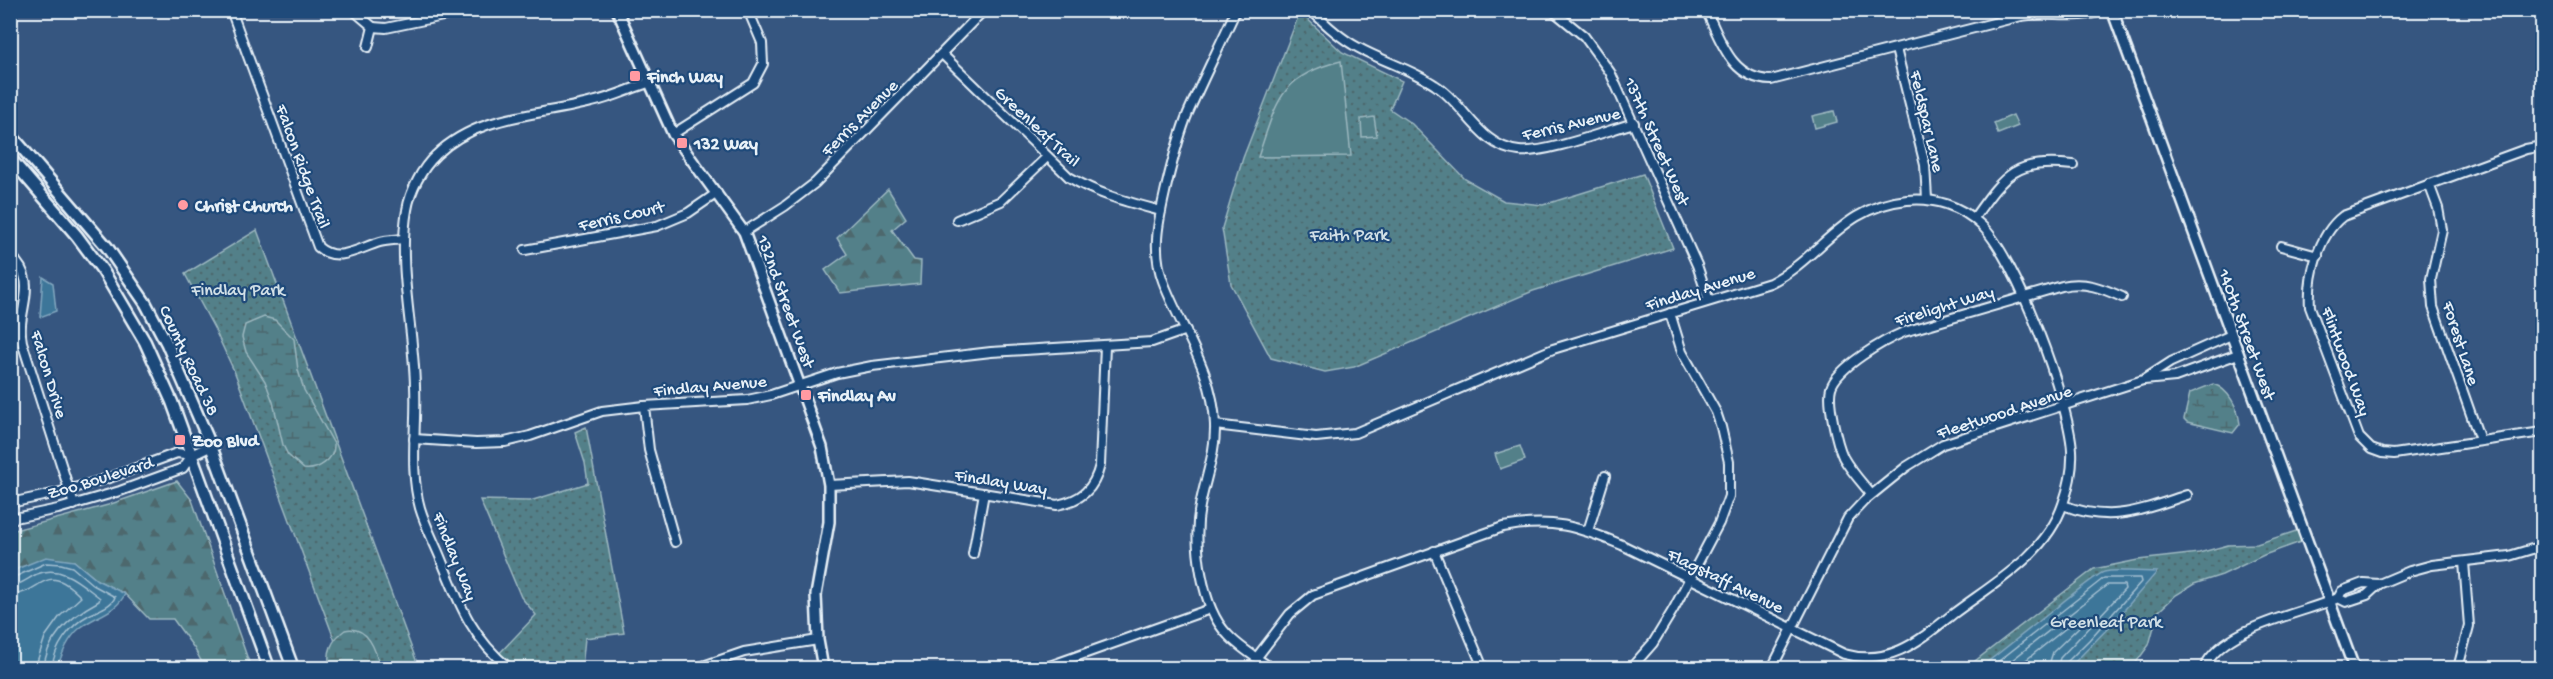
<svg xmlns="http://www.w3.org/2000/svg" width="2553" height="679" viewBox="0 0 2553 679" font-family="'Gochi Hand',sans-serif">
<style>
.grass{fill:url(#grass-dots);stroke:#9db8c0;stroke-width:1.5}
.forest{fill:url(#forest-firs);stroke:#9db8c0;stroke-width:1.5}
.wetland{fill:url(#wetland-marsh);stroke:#9db8c0;stroke-width:1.5}
.garden{fill:#528089;stroke:#9db8c0;stroke-width:1.5}
.water{fill:#3e7699;stroke:#82a7bf;stroke-width:1.5}
.lines{fill:none;stroke-linecap:round;stroke-linejoin:round}
.shore{stroke:#a4c0d2;stroke-width:1.5}
.minor-casing{stroke:#e8f1f8;stroke-width:12}
.tertiary-casing{stroke:#e8f1f8;stroke-width:14}
.secondary-casing{stroke:#e8f1f8;stroke-width:15}
.minor{stroke:#1f4a7a;stroke-width:8}
.tertiary{stroke:#1f4a7a;stroke-width:9}
.secondary{stroke:#1f4a7a;stroke-width:10}
.poi-dot{fill:#ff9aa2;stroke:#1f4a7a;stroke-width:2}
.labels{text-anchor:middle;stroke-width:4.5;stroke-linejoin:round;paint-order:stroke}
.poi-label{font-size:18px;font-weight:bold;fill:#e8f1f8;stroke:#1f4a7a;text-anchor:start}
.street-label{font-size:18px;fill:#e8f1f8;stroke:#1f4a7a}
.park-label{font-size:18px;fill:#d2e0e7;stroke:#1f4a7a}
</style>
<defs>
<pattern id="grass-dots" width="8" height="8" patternUnits="userSpaceOnUse" patternTransform="scale(1.5)"><rect width="8" height="8" fill="#528089"/><path d="M2 2h.1M6 6h.1" fill="none" stroke="#4d676d" stroke-width="1.8" stroke-linecap="round"/></pattern>
<pattern id="forest-firs" width="22" height="20" patternUnits="userSpaceOnUse" patternTransform="scale(1.5)"><rect width="22" height="20" fill="#528089"/><path d="M5 1l3.5 6h-7zM16 11l3.5 6h-7z" fill="#4d676d"/></pattern>
<pattern id="wetland-marsh" width="20" height="14" patternUnits="userSpaceOnUse" patternTransform="scale(1.5)"><rect width="20" height="14" fill="#528089"/><path d="M1 5h8M5 5V1M11 12h8M15 12V8" fill="none" stroke="#4d676d"/></pattern>
</defs>
<rect width="100%" height="100%" fill="#365680"/>
<filter id="ink" filterUnits="userSpaceOnUse"><feTurbulence type="fractalNoise" baseFrequency=".0167" numOctaves="2"/><feDisplacementMap in="SourceGraphic" scale="12" xChannelSelector="R" yChannelSelector="G"/><feConvolveMatrix kernelMatrix="1 2 1 2 8 2 1 2 1" color-interpolation-filters="sRGB"/></filter>
<g filter="url(#ink)">
<!-- grass -->
<g class="grass">
<path d="M 1300,12 L 1342,52 L 1402,81 L 1390,109 L 1412,124 L 1465,179 L 1504,201 L 1543,205 L 1643,174 L 1673,248 L 1533,291 L 1354,367 L 1325,372 L 1271,358 L 1231,284 L 1222,228 L 1243,158 Z"/>
<path d="M 257,230 L 419,668 L 345,668 L 235,373 L 214,328 L 185,274 Z"/>
<path d="M 586,427 L 624,633 L 585,638 L 582,668 L 508,668 L 496,657 L 536,615 L 521,597 L 480,500 L 530,501 L 588,483 L 585,463 L 575,432 Z"/>
<path d="M 2302,529 L 2306,540 L 2264,555 L 2222,575 L 2194,584 L 2176,595 L 2158,612 L 2149,645 L 2132,668 L 1966,668 L 2094,569 L 2138,560 L 2199,553 L 2228,545 L 2257,544 Z"/>
</g>
<!-- forest -->
<g class="forest">
<path d="M 888,189 L 906,218 L 892,230 L 914,260 L 921,261 L 920,284 L 840,293 L 825,270 L 847,254 L 837,238 Z"/>
<path d="M 177,481 L 192,500 L 251,668 L 205,668 L 194,648 L 173,619 L 149,619 L 125,594 L 97,580 L 74,561 L 20,568 L 11,574 L 11,531 L 108,505 Z"/>
</g>
<!-- wetland -->
<g class="wetland">
<path d="M 264,317 L 275,320 L 294,339 L 298,370 L 304,390 L 334,444 C 335,459 318,471 304,469 L 288,455 L 283,445 L 273,402 L 265,381 L 246,352 L 242,337 L 245,325 Z"/>
<path d="M 2213,384 C 2229,389 2238,408 2240,424 L 2233,433 L 2187,422 L 2184,419 L 2190,393 Z"/>
<path d="M 345,630 C 368,625 376,650 380,668 L 331,668 C 325,654 332,639 345,630 Z"/>
</g>
<!-- garden -->
<g class="garden">
<path d="M 1341,61 L 1351,156 L 1258,157 C 1277,102 1279,76 1341,61 Z"/>
<path d="M 1834,111 L 1837,122 L 1815,128 L 1812,116 Z"/>
<path d="M 2013,115 L 2018,126 L 1998,134 L 1994,123 Z"/>
<path d="M 1374,117 L 1377,136 L 1362,137 L 1361,119 Z"/>
<path d="M 1520,446 L 1525,460 L 1500,469 L 1495,454 Z"/>
</g>
<!-- water -->
<g class="water">
<path d="M 43,277 L 53,283 L 56,311 L 40,317 Z"/>
<path d="M 46,557 L 74,561 L 97,580 L 125,594 C 116,613 96,615 80,628 C 68,638 62,654 57,668 L 11,668 L 11,574 L 19,568 Z"/>
<path d="M 2129,571 L 2157,572 L 2113,623 L 2071,666 L 2064,668 L 1980,668 L 2057,607 C 2061,603 2099,573 2104,572 C 2112,570 2122,571 2129,571 Z"/>
</g>
<g class="lines">
<!-- shore -->
<g class="shore">
<path d="M 10,579 L 46,563 L 61,564 L 72,567 L 93,585 L 115,597 C 112,606 98,610 89,615 C 70,625 54,647 52,668"/>
<path d="M 10,586 C 20,586 28,578 37,574 C 62,564 81,584 100,598 L 99,601 C 73,615 46,636 44,668"/>
<path d="M 10,595 C 43,594 45,559 81,597 L 60,616 L 45,637 L 35,668"/>
<path d="M 1990,668 L 2104,578 L 2140,578 L 2141,582 L 2089,640 L 2067,662 L 2065,668"/>
<path d="M 2002,668 L 2107,585 L 2124,585 L 2125,589 L 2060,658 L 2057,668"/>
<path d="M 2016,668 L 2076,620 L 2082,619 L 2082,624 L 2053,652 L 2048,668"/>
</g>
<!-- minor casing -->
<g class="minor-casing">
<g id="minor">
<path d="M 231,10 L 318,247 C 337,264 359,248 380,242 C 387,240 396,240 404,239"/>
<path d="M 353,10 L 373,27"/>
<path d="M 1236,10 C 1220,45 1203,79 1188,113 C 1178,137 1172,163 1166,188 C 1159,219 1151,249 1163,281 C 1181,329 1214,372 1215,425 C 1216,452 1205,479 1200,506 C 1193,542 1201,608 1228,635 C 1240,648 1257,658 1271,668"/>
<path d="M 1311,10 C 1325,24 1340,38 1357,47 C 1382,61 1411,69 1435,85 C 1465,104 1480,147 1519,151 C 1545,154 1606,131 1634,123"/>
<path d="M 1552,10 L 1584,36 L 1610,72 L 1697,265 L 1709,301"/>
<path d="M 1706,10 C 1721,41 1731,79 1771,80 L 2021,16 C 2048,12 2079,20 2105,10"/>
<path d="M 373,27 L 386,28 L 472,10"/>
<path d="M 368,47 L 373,27"/>
<path d="M 1896,49 L 1925,165 L 1927,199"/>
<path d="M 942,54 L 1069,177 C 1099,195 1128,202 1161,211"/>
<path d="M 673,134 L 753,83 L 763,64 L 762,43 L 748,10"/>
<path d="M 2542,146 L 2526,149 L 2343,216 C 2318,235 2308,277 2310,307 L 2359,437 L 2371,449 L 2382,453 L 2394,454 L 2542,432"/>
<path d="M 2429,184 L 2438,208 L 2442,230 L 2431,279 L 2433,307 L 2480,440"/>
<path d="M 1974,218 C 2005,174 2015,159 2073,165"/>
<path d="M 957,220 L 1001,201 L 1047,157"/>
<path d="M 744,232 L 785,206 L 815,183 L 984,10"/>
<path d="M 2281,246 L 2318,256"/>
<path d="M 525,250 L 657,226 L 688,213 L 717,193"/>
<path d="M 10,255 C 42,284 15,309 22,342 L 74,505"/>
<path d="M 2144,380 L 2175,377 L 2238,354"/>
<path d="M 644,406 L 649,450 L 675,542"/>
<path d="M 1215,425 L 1316,437 L 1355,433 L 1553,349 L 1770,283 C 1822,257 1840,207 1907,200 C 1934,197 1961,206 1981,225 C 2016,257 2069,402 2072,450 C 2073,468 2069,487 2063,504 C 2046,555 1994,583 1953,614 C 1920,640 1890,667 1844,654 L 1622,545 C 1577,526 1552,518 1503,527 L 1313,595 L 1290,614 L 1257,657"/>
<path d="M 414,439 L 476,443 L 505,442 L 530,436 L 602,411 L 644,406 L 747,400 L 771,395 L 837,373 L 872,366 L 991,352 L 1152,342 L 1186,330"/>
<path d="M 829,485 L 908,481 L 1057,505 C 1081,500 1094,490 1100,465 L 1105,346"/>
<path d="M 1871,494 C 1862,483 1850,470 1843,457 C 1837,444 1827,402 1831,388 C 1837,367 1885,340 1904,332 L 2062,286 C 2085,281 2102,288 2122,297"/>
<path d="M 10,503 L 57,493 L 109,478 L 177,453 L 192,455 L 183,468 L 120,491 L 58,509 L 10,519"/>
<path d="M 2063,505 C 2111,524 2141,510 2187,495"/>
<path d="M 1588,531 L 1605,476"/>
<path d="M 1434,551 L 1483,668"/>
<path d="M 973,554 L 984,493"/>
<path d="M 2338,598 L 2346,602 L 2367,595 L 2379,584 L 2410,571 L 2432,565 L 2509,556 L 2542,546"/>
<path d="M 509,668 C 471,637 459,603 441,559 C 434,542 425,525 420,508 C 409,469 417,427 415,386 C 414,331 397,264 407,210 C 410,191 422,168 436,155 C 478,114 539,116 592,102 C 611,98 630,89 648,83"/>
<path d="M 697,668 L 744,652 L 818,640"/>
<path d="M 1044,668 L 1210,609"/>
<path d="M 1631,668 L 1653,643 L 1673,610 L 1719,523 L 1729,496 L 1729,462 L 1721,427 L 1716,412 L 1682,352 L 1670,313"/>
<path d="M 1772,668 L 1848,518 L 1864,501 L 1906,467 L 1943,444 L 2143,380 L 2171,362 L 2231,335"/>
<path d="M 2204,668 C 2224,626 2298,615 2338,598 L 2342,591 L 2363,583 L 2379,584"/>
<path d="M 2458,668 L 2469,626 L 2464,562"/>
</g>
</g>
<!-- tertiary casing -->
<g class="tertiary-casing">
<g id="tertiary">
<path d="M 617,10 L 673,134 L 744,232 L 822,447 L 829,485 L 829,522 L 816,595 L 818,640 L 823,668"/>
<path d="M 2112,10 L 2354,668"/>
<path d="M 192,455 L 211,446"/>
</g>
</g>
<!-- secondary casing -->
<g class="secondary-casing">
<g id="secondary">
<path d="M 10,134 L 107,247 L 146,304 L 167,344 L 211,446 L 293,668"/>
<path d="M 10,158 L 77,236 L 103,271 L 145,342 L 172,402 L 269,668"/>
</g>
</g>
<!-- minor -->
<use href="#minor" class="minor"/>
<!-- tertiary -->
<use href="#tertiary" class="tertiary"/>
<!-- secondary -->
<use href="#secondary" class="secondary"/>
</g>
</g>
<!-- markers -->
<g class="poi-dot">
<rect x="629" y="70" width="12" height="12" rx="3"/>
<rect x="676" y="137" width="12" height="12" rx="3"/>
<circle cx="183" cy="205" r="6"/>
<rect x="800" y="389" width="12" height="12" rx="3"/>
<rect x="174" y="434" width="12" height="12" rx="3"/>
</g>
<g class="labels">
<!-- poi labels -->
<g class="poi-label">
<text x="647" y="82">Finch Way</text>
<text x="694" y="149">132 Way</text>
<text x="195" y="211">Christ Church</text>
<text x="818" y="401">Findlay Av</text>
<text x="192" y="446">Zoo Blvd</text>
</g>
<!-- street labels -->
<g class="street-label">
<text transform="translate(859 117) rotate(-45)" y="6">Ferris Avenue</text>
<text transform="translate(1928 121) rotate(77)" y="6">Feldspar Lane</text>
<text transform="translate(1571 123) rotate(-13)" y="6">Ferris Avenue</text>
<text transform="translate(1038 126) rotate(43)" y="6">Greenleaf Trail</text>
<text transform="translate(1658 141) rotate(66)" y="6">137th Street West</text>
<text transform="translate(304 166) rotate(70)" y="6">Falcon Ridge Trail</text>
<text transform="translate(621 215) rotate(-13)" y="6">Ferris Court</text>
<text transform="translate(1700 288) rotate(-17)" y="6">Findlay Avenue</text>
<text transform="translate(787 301) rotate(70)" y="6">132nd Street West</text>
<text transform="translate(1944 305) rotate(-17)" y="6">Firelight Way</text>
<text transform="translate(2248 334) rotate(70)" y="6">140th Street West</text>
<text transform="translate(2462 343) rotate(72)" y="6">Forest Lane</text>
<text transform="translate(190 360) rotate(65)" y="6">County Road 38</text>
<text transform="translate(2347 361) rotate(70)" y="6">Flintwood Way</text>
<text transform="translate(50 374) rotate(73)" y="6">Falcon Drive</text>
<text transform="translate(710 385) rotate(-5)" y="6">Findlay Avenue</text>
<text transform="translate(2004 411) rotate(-18)" y="6">Fleetwood Avenue</text>
<text transform="translate(100 477) rotate(-17)" y="6">Zoo Boulevard</text>
<text transform="translate(1001 481) rotate(9)" y="6">Findlay Way</text>
<text transform="translate(456 556) rotate(68)" y="6">Findlay Way</text>
<text transform="translate(1726 580) rotate(26)" y="6">Flagstaff Avenue</text>
</g>
<!-- park labels -->
<g class="park-label">
<text x="1349" y="240">Faith Park</text>
<text x="238" y="295">Findlay Park</text>
<text x="2106" y="627">Greenleaf Park</text>
</g>
</g>
<!-- margin -->
<rect width="2553" height="679" fill="none" stroke="#1f4a7a" stroke-width="36"/>
<rect x="18" y="18" width="2517" height="643" fill="none" stroke="#e8f1f8" stroke-width="2" filter="url(#ink)"/>
</svg>
